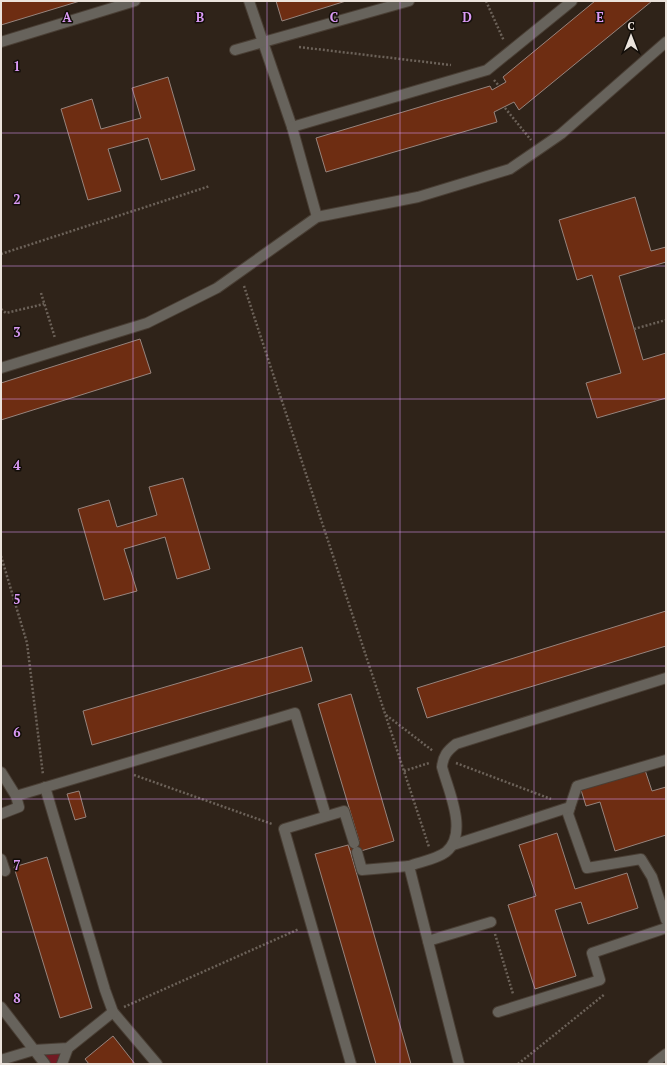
<svg xmlns="http://www.w3.org/2000/svg" width="667" height="1065" viewBox="0 0 667 1065" font-family="'PT Serif',serif">
<style>
.green{fill:#711a23}
.building{fill:#6e2d12;stroke:#97847d}
.lines{fill:none;stroke-linecap:round;stroke-linejoin:round}
.minor-casing{stroke:#493e34;stroke-width:12}
.path{stroke:#6c6259;stroke-width:2.5;stroke-dasharray:2 2;stroke-linecap:butt}
.minor{stroke:#67635c;stroke-width:10}
.grid{fill:none;stroke:#da9af6;stroke-width:1;stroke-opacity:0.55}
.grid-label{font-size:13px;text-anchor:middle;font-weight:bold;fill:#da9af6;stroke:#130e09;stroke-width:3;stroke-linejoin:round;paint-order:stroke}
</style>
<rect width="100%" height="100%" fill="#2f2319"/>
<!-- green -->
<path class="green" d="M 65,1050 L 60,1064 L 51,1064 L 42,1052 Z"/>
<!-- building -->
<g class="building">
<path d="M 1,1 L 80,1 L 1,25 Z"/>
<path d="M 276,1 L 346,1 L 282,21 Z"/>
<path d="M 595,1 L 652,1 L 519,110 L 514,102 L 494,112 L 497,122 L 326,172 L 316,138 L 490,86 L 492,90 L 506,82 L 503,77 Z"/>
<path d="M 168,77 L 195,170 L 161,180 L 148,138 L 108,149 L 121,191 L 88,200 L 61,109 L 92,99 L 101,129 L 141,118 L 132,88 Z"/>
<path d="M 635,197 L 651,251 L 666,247 L 666,262 L 619,276 L 643,360 L 666,353 L 666,398 L 597,418 L 586,383 L 621,373 L 592,275 L 577,280 L 559,220 Z"/>
<path d="M 140,339 L 151,373 L 1,420 L 1,383 Z"/>
<path d="M 183,478 L 210,569 L 177,579 L 165,537 L 124,549 L 137,591 L 104,600 L 78,509 L 109,500 L 117,527 L 157,515 L 149,487 Z"/>
<path d="M 666,611 L 666,646 L 427,718 L 417,688 Z"/>
<path d="M 302,647 L 312,681 L 92,745 L 83,711 Z"/>
<path d="M 351,694 L 394,841 L 351,854 L 348,845 L 359,841 L 318,704 Z"/>
<path d="M 645,770 L 652,791 L 666,787 L 666,835 L 615,851 L 600,802 L 586,806 L 581,790 Z"/>
<path d="M 79,791 L 86,817 L 75,820 L 67,794 Z"/>
<path d="M 557,833 L 575,889 L 627,873 L 638,908 L 588,924 L 581,902 L 555,910 L 576,976 L 535,989 L 508,905 L 536,896 L 519,845 Z"/>
<path d="M 348,845 L 351,854 L 411,1064 L 376,1064 L 315,854 Z"/>
<path d="M 47,857 L 92,1008 L 60,1018 L 14,867 Z"/>
<path d="M 113,1036 L 135,1064 L 89,1064 L 85,1059 Z"/>
</g>
<g class="lines">
<!-- minor casing -->
<g class="minor-casing">
<g id="minor">
<path d="M 249,1 L 292,127 L 317,217"/>
<path d="M 1,42 L 135,1"/>
<path d="M 235,50 L 409,1"/>
<path d="M 292,127 L 487,70 L 572,1"/>
<path d="M 1,368 L 147,323 L 217,288 L 317,217 L 418,197 L 510,169 L 561,134 L 666,42"/>
<path d="M 1,772 L 16,796"/>
<path d="M 45,787 L 105,990 L 113,1012 L 157,1064"/>
<path d="M 570,807 L 568,814 L 587,868 L 641,859 L 652,877 L 666,920"/>
<path d="M 1,814 L 19,807 L 16,796 L 295,713 L 326,816"/>
<path d="M 453,845 L 570,807 L 577,786 L 666,760"/>
<path d="M 357,852 L 362,870 L 409,866"/>
<path d="M 1,859 L 5,871"/>
<path d="M 428,941 L 491,922"/>
<path d="M 1,1007 L 45,1064"/>
<path d="M 498,1012 L 600,980 L 592,953 L 666,928"/>
<path d="M 1,1060 L 34,1050 L 68,1048 L 113,1012"/>
<path d="M 62,1064 L 68,1048"/>
<path d="M 351,1064 L 284,829 L 344,811 L 354,843"/>
<path d="M 459,1064 L 409,866 C 420,862 437,859 446,852 C 469,833 448,790 442,767 C 443,756 447,751 456,744 L 666,678"/>
<path d="M 653,1064 L 666,1054"/>
</g>
</g>
<!-- path -->
<g class="path">
<path d="M 486,1 L 504,41"/>
<path d="M 299,47 L 451,65"/>
<path d="M 494,80 L 499,86"/>
<path d="M 505,108 L 531,140"/>
<path d="M 1,254 L 210,186"/>
<path d="M 244,286 L 429,847"/>
<path d="M 41,293 L 55,338"/>
<path d="M 1,309 L 6,313 L 44,304"/>
<path d="M 634,329 L 666,320"/>
<path d="M 1,556 L 27,643 L 43,775"/>
<path d="M 386,715 L 433,751"/>
<path d="M 456,763 L 551,799"/>
<path d="M 404,771 L 429,763"/>
<path d="M 134,775 L 272,824"/>
<path d="M 495,934 L 513,994"/>
<path d="M 124,1007 L 299,929"/>
<path d="M 518,1064 L 605,994"/>
</g>
<!-- minor -->
<use href="#minor" class="minor"/>
</g>
<!-- grid -->
<path class="grid" d="M 133,1 L 133,1064M 267,1 L 267,1064M 400,1 L 400,1064M 534,1 L 534,1064M 1,133 L 666,133M 1,266 L 666,266M 1,399 L 666,399M 1,532 L 666,532M 1,666 L 666,666M 1,799 L 666,799M 1,932 L 666,932"/>
<g class="grid-label">
<text x="67" y="22">A</text>
<text x="200" y="22">B</text>
<text x="334" y="22">C</text>
<text x="467" y="22">D</text>
<text x="600" y="22">E</text>
<text x="17" y="71">1</text>
<text x="17" y="204">2</text>
<text x="17" y="337">3</text>
<text x="17" y="470">4</text>
<text x="17" y="604">5</text>
<text x="17" y="737">6</text>
<text x="17" y="870">7</text>
<text x="17" y="1003">8</text>
</g>
<!-- border -->
<rect width="667" height="1065" fill="none" stroke="#ebe3dc" stroke-width="4"/>
<!-- north arrow -->
<g transform="translate(631 36)" stroke="#130e09" stroke-width="3" paint-order="stroke">
<path d="M0-3L7 15L0 10L-7 15Z" fill="#ebe3dc"/>
<text y="-6" font-size="11" font-weight="bold" text-anchor="middle" fill="#ebe3dc">С</text>
</g>
</svg>
